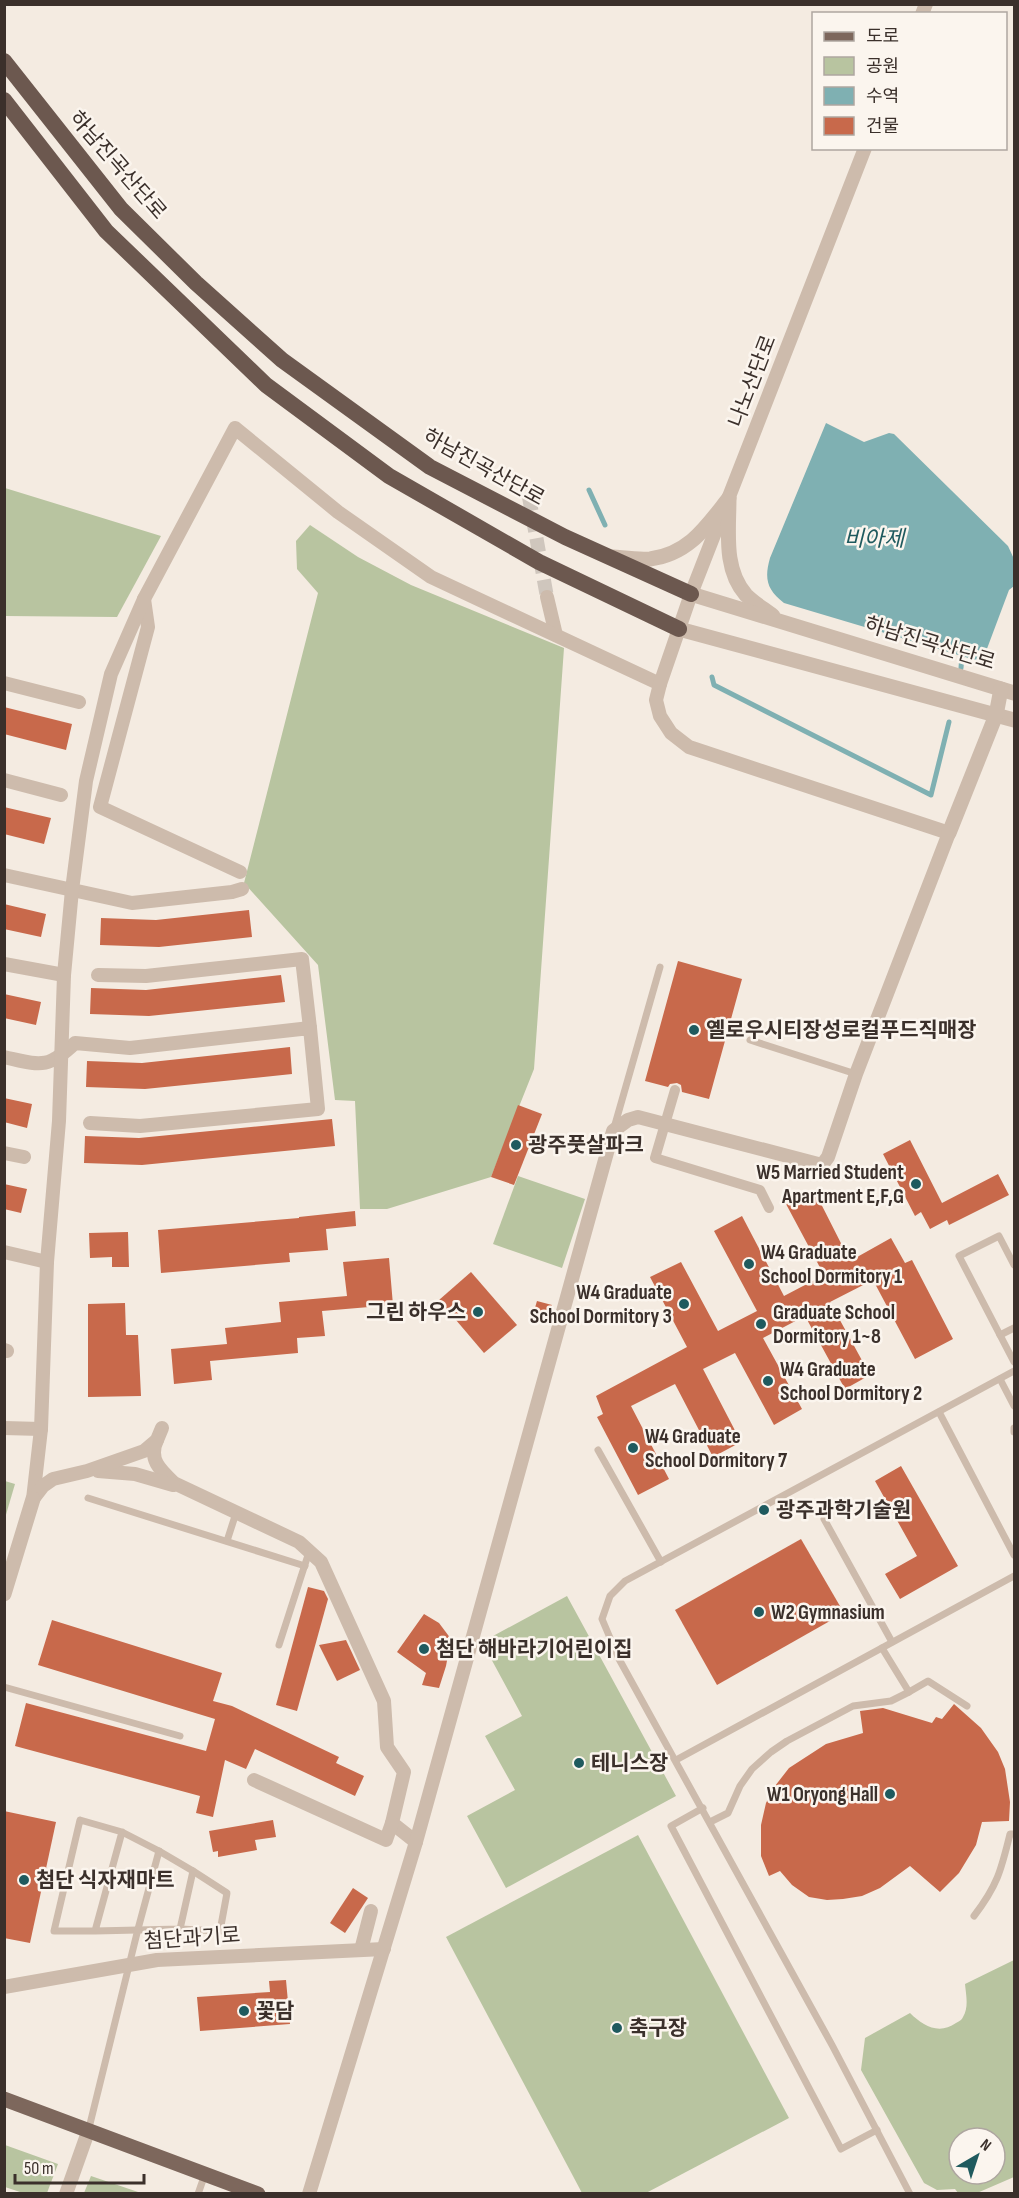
<svg xmlns="http://www.w3.org/2000/svg" width="1019" height="2198" viewBox="0 0 1019 2198" font-family="'Sofia Sans Condensed','Noto Sans KR',sans-serif">
<style>
.green{fill:#b8c4a0;fill-rule:evenodd}
.water{fill:#7fb0b2}
.lines{fill:none;stroke-linecap:round;stroke-linejoin:round}
.stream{stroke:#7fb0b2;stroke-width:5}
.building{fill:#c8694b}
.minor-tunnel{stroke:#cfc6bd;stroke-width:14;stroke-dasharray:14 7;stroke-linecap:butt}
.service{stroke:#cdbbac;stroke-width:7}
.pedestrian{stroke:#cdbbac;stroke-width:10}
.minor{stroke:#cdbbac;stroke-width:14}
.tertiary{stroke:#cdbbac;stroke-width:15}
.primary{stroke:#7d675c;stroke-width:15}
.trunk{stroke:#6c584f;stroke-width:16}
.poi-dot{fill:#1f5a5e;stroke:#fbf5ee;stroke-width:2}
.labels{text-anchor:middle;stroke-width:5;stroke-linejoin:round;paint-order:stroke}
.street-label{font-size:21px;fill:#3b302b;stroke:#fbf5ee}
.poi-label{font-size:21px;font-weight:bold;fill:#3b302b;stroke:#fbf5ee;text-anchor:start}
.water-label{font-size:22px;font-style:italic;fill:#1f5a5e;stroke:#fbf5ee}
</style>
<rect width="100%" height="100%" fill="#f4ebe1"/>
<!-- green -->
<g class="green">
<path d="M 5,488 L 161,536 L 117,617 L 5,616 Z"/>
<path d="M 310,525 L 358,557 L 411,585 L 564,648 L 534,1069 L 491,1177 L 387,1209 L 360,1209 L 355,1101 L 335,1100 L 318,965 L 244,883 L 318,593 L 297,569 L 296,541 Z"/>
<path d="M 518,1176 L 585,1199 L 562,1268 L 493,1244 Z"/>
<path d="M 5,1481 L 15,1484 L 5,1518 L 4,1481 Z"/>
<path d="M 567,1596 L 676,1796 L 506,1888 L 467,1816 L 515,1790 L 485,1736 L 522,1716 L 482,1642 Z"/>
<path d="M 638,1835 L 789,2118 L 646,2193 L 582,2193 L 446,1937 Z"/>
<path d="M 1014,1960 L 1014,2177 L 977,2193 L 958,2193 L 955,2189 L 937,2190 L 924,2183 L 861,2070 L 865,2038 L 910,2013 C 923,2026 939,2035 956,2023 C 959,2021 962,2020 963,2017 C 969,2007 966,1995 965,1984 ZM 959,2138 L 995,2138 L 995,2174 L 959,2174 Z"/>
<path d="M 5,2145 L 58,2164 L 47,2193 L 23,2193 L 5,2187 Z"/>
<path d="M 91,2176 L 141,2193 L 84,2193 Z"/>
</g>
<!-- water -->
<path class="water" d="M 826,423 L 864,442 L 889,433 L 894,434 L 1008,546 L 1014,559 L 1014,586 L 1009,590 L 982,662 L 784,603 C 767,590 764,579 770,558 Z"/>
<g class="lines">
<!-- stream -->
<g class="stream">
<path d="M 589,490 L 605,525"/>
<path d="M 961,668 L 962,655"/>
<path d="M 712,677 L 714,685 L 931,795 L 949,722"/>
</g>
</g>
<!-- building -->
<g class="building">
<path d="M 4,707 L 72,724 L 66,750 L 4,734 Z"/>
<path d="M 4,807 L 51,818 L 44,844 L 4,834 Z"/>
<path d="M 4,904 L 46,914 L 41,937 L 4,929 Z"/>
<path d="M 249,910 L 252,937 L 159,947 L 100,945 L 101,918 L 156,920 Z"/>
<path d="M 678,961 L 742,979 L 709,1099 L 682,1092 L 681,1085 L 677,1083 L 670,1084 L 668,1087 L 645,1081 Z"/>
<path d="M 281,975 L 285,1002 L 149,1016 L 90,1014 L 91,988 L 146,990 Z"/>
<path d="M 4,994 L 41,1002 L 36,1025 L 4,1018 Z"/>
<path d="M 290,1047 L 292,1074 L 145,1089 L 86,1087 L 87,1061 L 142,1063 Z"/>
<path d="M 4,1098 L 32,1104 L 27,1128 L 4,1122 Z"/>
<path d="M 518,1105 L 542,1114 L 514,1185 L 491,1177 Z"/>
<path d="M 332,1119 L 335,1146 L 142,1165 L 84,1163 L 85,1136 L 139,1138 Z"/>
<path d="M 910,1140 L 942,1203 L 998,1174 L 1009,1195 L 949,1225 L 947,1220 L 930,1229 L 921,1212 L 915,1216 L 883,1154 Z"/>
<path d="M 4,1184 L 27,1189 L 21,1213 L 4,1209 Z"/>
<path d="M 814,1190 L 850,1261 L 891,1238 L 905,1263 L 912,1260 L 953,1339 L 915,1359 L 873,1280 L 830,1302 L 870,1375 L 845,1389 L 805,1316 L 763,1338 L 802,1409 L 774,1425 L 735,1353 L 703,1369 L 741,1442 L 713,1457 L 675,1384 L 631,1406 L 669,1479 L 638,1495 L 597,1417 L 603,1414 L 596,1396 L 687,1347 L 650,1277 L 681,1262 L 718,1331 L 757,1311 L 714,1231 L 742,1216 L 784,1296 L 824,1275 L 786,1204 Z"/>
<path d="M 355,1211 L 356,1226 L 326,1229 L 328,1250 L 289,1253 L 290,1262 L 161,1273 L 158,1230 L 299,1218 L 299,1217 Z"/>
<path d="M 128,1232 L 129,1267 L 112,1267 L 112,1257 L 90,1258 L 89,1233 Z"/>
<path d="M 389,1258 L 393,1305 L 322,1311 L 325,1336 L 297,1338 L 298,1353 L 210,1361 L 212,1380 L 174,1384 L 171,1349 L 227,1344 L 225,1328 L 281,1322 L 279,1302 L 347,1296 L 343,1262 Z"/>
<path d="M 471,1272 L 517,1325 L 484,1353 L 439,1300 Z"/>
<path d="M 537,1301 L 552,1305 L 546,1325 L 531,1321 Z"/>
<path d="M 125,1303 L 126,1335 L 138,1335 L 141,1396 L 88,1397 L 88,1304 Z"/>
<path d="M 901,1466 L 958,1566 L 900,1599 L 885,1574 L 917,1556 L 875,1481 Z"/>
<path d="M 801,1539 L 844,1613 L 717,1685 L 675,1610 Z"/>
<path d="M 308,1587 L 324,1591 L 328,1599 L 297,1711 L 276,1705 Z"/>
<path d="M 424,1614 L 439,1623 L 451,1639 L 446,1666 L 439,1688 L 422,1685 L 426,1673 L 397,1652 Z"/>
<path d="M 52,1620 L 222,1673 L 213,1701 L 232,1706 L 339,1757 L 336,1763 L 364,1776 L 355,1796 L 255,1749 L 246,1769 L 225,1760 L 213,1817 L 196,1813 L 200,1796 L 15,1746 L 26,1703 L 206,1751 L 215,1719 L 38,1665 Z"/>
<path d="M 346,1640 L 360,1670 L 337,1681 L 319,1645 Z"/>
<path d="M 954,1704 L 981,1728 L 998,1752 L 1005,1769 L 1010,1802 L 1009,1821 L 982,1822 L 976,1845 L 959,1873 L 940,1892 L 910,1866 L 880,1888 L 862,1896 L 843,1899 L 827,1900 L 809,1897 L 792,1885 L 780,1871 L 769,1876 L 761,1856 L 761,1825 L 766,1803 L 775,1786 L 789,1768 L 826,1744 L 863,1733 L 860,1711 L 883,1708 L 932,1723 L 936,1717 L 942,1719 Z"/>
<path d="M 4,1811 L 56,1822 L 30,1943 L 4,1938 Z"/>
<path d="M 273,1820 L 276,1837 L 255,1840 L 257,1850 L 218,1857 L 218,1851 L 213,1852 L 209,1831 Z"/>
<path d="M 353,1888 L 368,1898 L 345,1933 L 330,1923 Z"/>
<path d="M 286,1980 L 290,2024 L 200,2031 L 197,1997 L 270,1992 L 269,1981 Z"/>
</g>
<g class="lines">
<!-- minor-tunnel -->
<path class="minor-tunnel" d="M 529,497 L 547,597"/>
<!-- service -->
<g class="service">
<path d="M 750,1040 L 856,1074"/>
<path d="M 614,1128 L 660,967"/>
<path d="M 1014,1265 L 999,1236 L 959,1256 L 1014,1362"/>
<path d="M 1000,1335 L 1014,1328"/>
<path d="M 1000,1379 L 1014,1406"/>
<path d="M 939,1412 L 1014,1555"/>
<path d="M 1014,1428 L 1014,1432"/>
<path d="M 598,1450 L 661,1562"/>
<path d="M 88,1498 L 305,1566"/>
<path d="M 824,1519 L 892,1642"/>
<path d="M 227,1541 L 236,1513"/>
<path d="M 279,1645 L 309,1552"/>
<path d="M 4,1687 L 180,1736"/>
<path d="M 909,1692 L 928,1681 L 967,1706"/>
<path d="M 676,1760 L 1014,1576"/>
<path d="M 703,1808 L 671,1826 L 841,2149 L 877,2130"/>
<path d="M 710,1822 L 728,1813 L 740,1786 L 752,1769 L 771,1752 L 787,1741 L 853,1706 L 891,1701 L 909,1692 L 882,1648"/>
<path d="M 974,1916 C 997,1886 1001,1871 1010,1834 L 1014,1834"/>
<path d="M 180,1929 L 220,1931 L 227,1893 L 193,1871"/>
<path d="M 95,1931 L 54,1931 L 80,1820 L 122,1832 L 159,1851 L 193,1871 L 180,1929 L 95,1931 L 122,1832"/>
<path d="M 88,2132 L 138,1929 L 159,1851"/>
<path d="M 198,2194 L 205,2174"/>
<path d="M 910,2194 L 832,2045 L 619,1659 L 602,1619 L 610,1596 L 625,1581 L 1014,1371"/>
</g>
<!-- pedestrian -->
<path class="pedestrian" d="M 675,1090 L 655,1158 L 760,1190 L 769,1208"/>
<!-- minor -->
<g class="minor">
<path d="M 922,14 L 926,4"/>
<path d="M 547,597 L 556,635"/>
<path d="M 144,599 L 148,627 L 100,807 L 240,872"/>
<path d="M 4,683 L 79,702"/>
<path d="M 4,780 L 61,795"/>
<path d="M 4,875 L 132,903 L 232,892 L 242,889"/>
<path d="M 4,964 L 64,975"/>
<path d="M 98,975 L 146,976 L 302,959 L 310,1028"/>
<path d="M 4,1057 C 40,1065 47,1070 75,1043 L 130,1048 L 310,1028 L 318,1109 L 140,1126 L 90,1123"/>
<path d="M 4,1153 L 24,1157"/>
<path d="M 4,1252 L 47,1262"/>
<path d="M 4,1350 L 7,1351"/>
<path d="M 4,1428 L 41,1429"/>
<path d="M 157,1440 C 148,1459 160,1470 174,1483 L 299,1542 L 321,1562 L 384,1701 L 387,1747 L 404,1772 L 392,1823 L 416,1842"/>
<path d="M 98,1471 L 135,1474 L 173,1485"/>
<path d="M 33,1499 L 41,1429 L 47,1262 L 59,1121 L 64,975 L 72,890 L 86,781 L 111,674 L 144,599 L 235,428 L 338,512 L 431,577 L 660,684"/>
<path d="M 33,1499 L 43,1486 L 53,1479 L 87,1471 L 144,1451 L 157,1440 L 162,1428"/>
<path d="M 254,1780 L 386,1840 L 392,1823"/>
<path d="M 361,1950 L 371,1911"/>
<path d="M 4,1987 L 157,1960 L 384,1949"/>
<path d="M 66,2194 L 88,2132"/>
<path d="M 309,2194 L 416,1842 L 613,1131 L 628,1120 L 638,1117 L 822,1165 L 828,1157 L 856,1074 L 949,833 L 689,747 L 671,733 L 660,716 L 656,700 L 660,684 L 691,594 L 865,148"/>
</g>
<!-- tertiary -->
<g class="tertiary">
<path d="M 729,498 C 729,531 723,569 746,595 C 754,603 764,609 773,616"/>
<path d="M 613,557 C 625,558 638,560 650,559 C 689,554 706,527 729,498"/>
<path d="M 691,594 L 1014,693"/>
<path d="M 679,629 L 1014,720"/>
<path d="M 949,833 L 996,715 L 1001,689"/>
<path d="M 4,1594 L 33,1499"/>
</g>
<!-- primary -->
<path class="primary" d="M 4,2099 L 258,2194"/>
<!-- trunk -->
<g class="trunk">
<path d="M 4,61 L 121,209 L 196,283 L 282,360 L 430,467 L 565,537 L 691,594"/>
<path d="M 4,100 L 106,231 L 266,385 L 389,476 L 539,562 L 679,629"/>
</g>
</g>
<!-- markers -->
<g class="poi-dot">
<circle cx="694" cy="1030" r="6"/>
<circle cx="516" cy="1145" r="6"/>
<circle cx="916" cy="1184" r="6"/>
<circle cx="749" cy="1264" r="6"/>
<circle cx="684" cy="1304" r="6"/>
<circle cx="478" cy="1312" r="6"/>
<circle cx="761" cy="1324" r="6"/>
<circle cx="768" cy="1381" r="6"/>
<circle cx="633" cy="1448" r="6"/>
<circle cx="764" cy="1510" r="6"/>
<circle cx="759" cy="1612" r="6"/>
<circle cx="424" cy="1649" r="6"/>
<circle cx="579" cy="1763" r="6"/>
<circle cx="890" cy="1794" r="6"/>
<circle cx="24" cy="1880" r="6"/>
<circle cx="244" cy="2011" r="6"/>
<circle cx="617" cy="2028" r="6"/>
</g>
<g class="labels">
<!-- street labels -->
<g class="street-label">
<text transform="translate(118 165) rotate(49)" y="7">하남진곡산단로</text>
<text transform="translate(752 381) rotate(-69)" y="7">나노산단로</text>
<text transform="translate(484 467) rotate(29)" y="7">하남진곡산단로</text>
<text transform="translate(930 643) rotate(17)" y="7">하남진곡산단로</text>
<text transform="translate(192 1938) rotate(-4)" y="7">첨단과기로</text>
</g>
<!-- poi labels -->
<g class="poi-label">
<text x="706" y="1037">옐로우시티장성로컬푸드직매장</text>
<text x="528" y="1152">광주풋살파크</text>
<text x="904" y="1179" text-anchor="end">W5 Married Student<tspan x="904" dy="24">Apartment E,F,G</tspan></text>
<text x="761" y="1259">W4 Graduate<tspan x="761" dy="24">School Dormitory 1</tspan></text>
<text x="672" y="1299" text-anchor="end">W4 Graduate<tspan x="672" dy="24">School Dormitory 3</tspan></text>
<text x="466" y="1319" text-anchor="end">그린 하우스</text>
<text x="773" y="1319">Graduate School<tspan x="773" dy="24">Dormitory 1~8</tspan></text>
<text x="780" y="1376">W4 Graduate<tspan x="780" dy="24">School Dormitory 2</tspan></text>
<text x="645" y="1443">W4 Graduate<tspan x="645" dy="24">School Dormitory 7</tspan></text>
<text x="776" y="1517">광주과학기술원</text>
<text x="771" y="1619">W2 Gymnasium</text>
<text x="436" y="1656">첨단 해바라기어린이집</text>
<text x="591" y="1770">테니스장</text>
<text x="878" y="1801" text-anchor="end">W1 Oryong Hall</text>
<text x="36" y="1887">첨단 식자재마트</text>
<text x="256" y="2018">꽃담</text>
<text x="629" y="2035">축구장</text>
</g>
<!-- water labels -->
<g class="water-label">
<text x="874" y="546">비아제</text>
</g>
</g>
<!-- border -->
<rect width="1019" height="2198" fill="none" stroke="#3b302b" stroke-width="12"/>
<!-- legend -->
<rect x="812" y="12" width="195" height="138" fill="#fbf5ee" stroke="#aea6a0" stroke-width="1.5"/>
<rect x="824" y="32" width="30" height="9" fill="#7d675c" stroke="#aea6a0" stroke-width="1.5"/>
<text x="866" y="42" font-size="18" fill="#3b302b">도로</text>
<rect x="824" y="57" width="30" height="18" fill="#b8c4a0" stroke="#aea6a0" stroke-width="1.5"/>
<text x="866" y="72" font-size="18" fill="#3b302b">공원</text>
<rect x="824" y="87" width="30" height="18" fill="#7fb0b2" stroke="#aea6a0" stroke-width="1.5"/>
<text x="866" y="102" font-size="18" fill="#3b302b">수역</text>
<rect x="824" y="117" width="30" height="18" fill="#c8694b" stroke="#aea6a0" stroke-width="1.5"/>
<text x="866" y="132" font-size="18" fill="#3b302b">건물</text>
<!-- north arrow -->
<g transform="translate(977 2156) rotate(39)"><circle r="28" fill="#fbf5ee" stroke="#aea6a0" stroke-width="1.5"/>
<path d="M0-4.5L10 22L0 15L-10 22Z" fill="#1f5a5e"/>
<text y="-9" font-size="16" font-weight="bold" text-anchor="middle" fill="#3b302b">N</text>
</g>
<!-- scale -->
<path d="M15 2174v9h129v-9" fill="none" stroke="#3b302b" stroke-width="3"/>
<text x="24" y="2174" font-size="18" fill="#3b302b" stroke="#fbf5ee" stroke-width="4.5" paint-order="stroke">50 m</text>
</svg>
